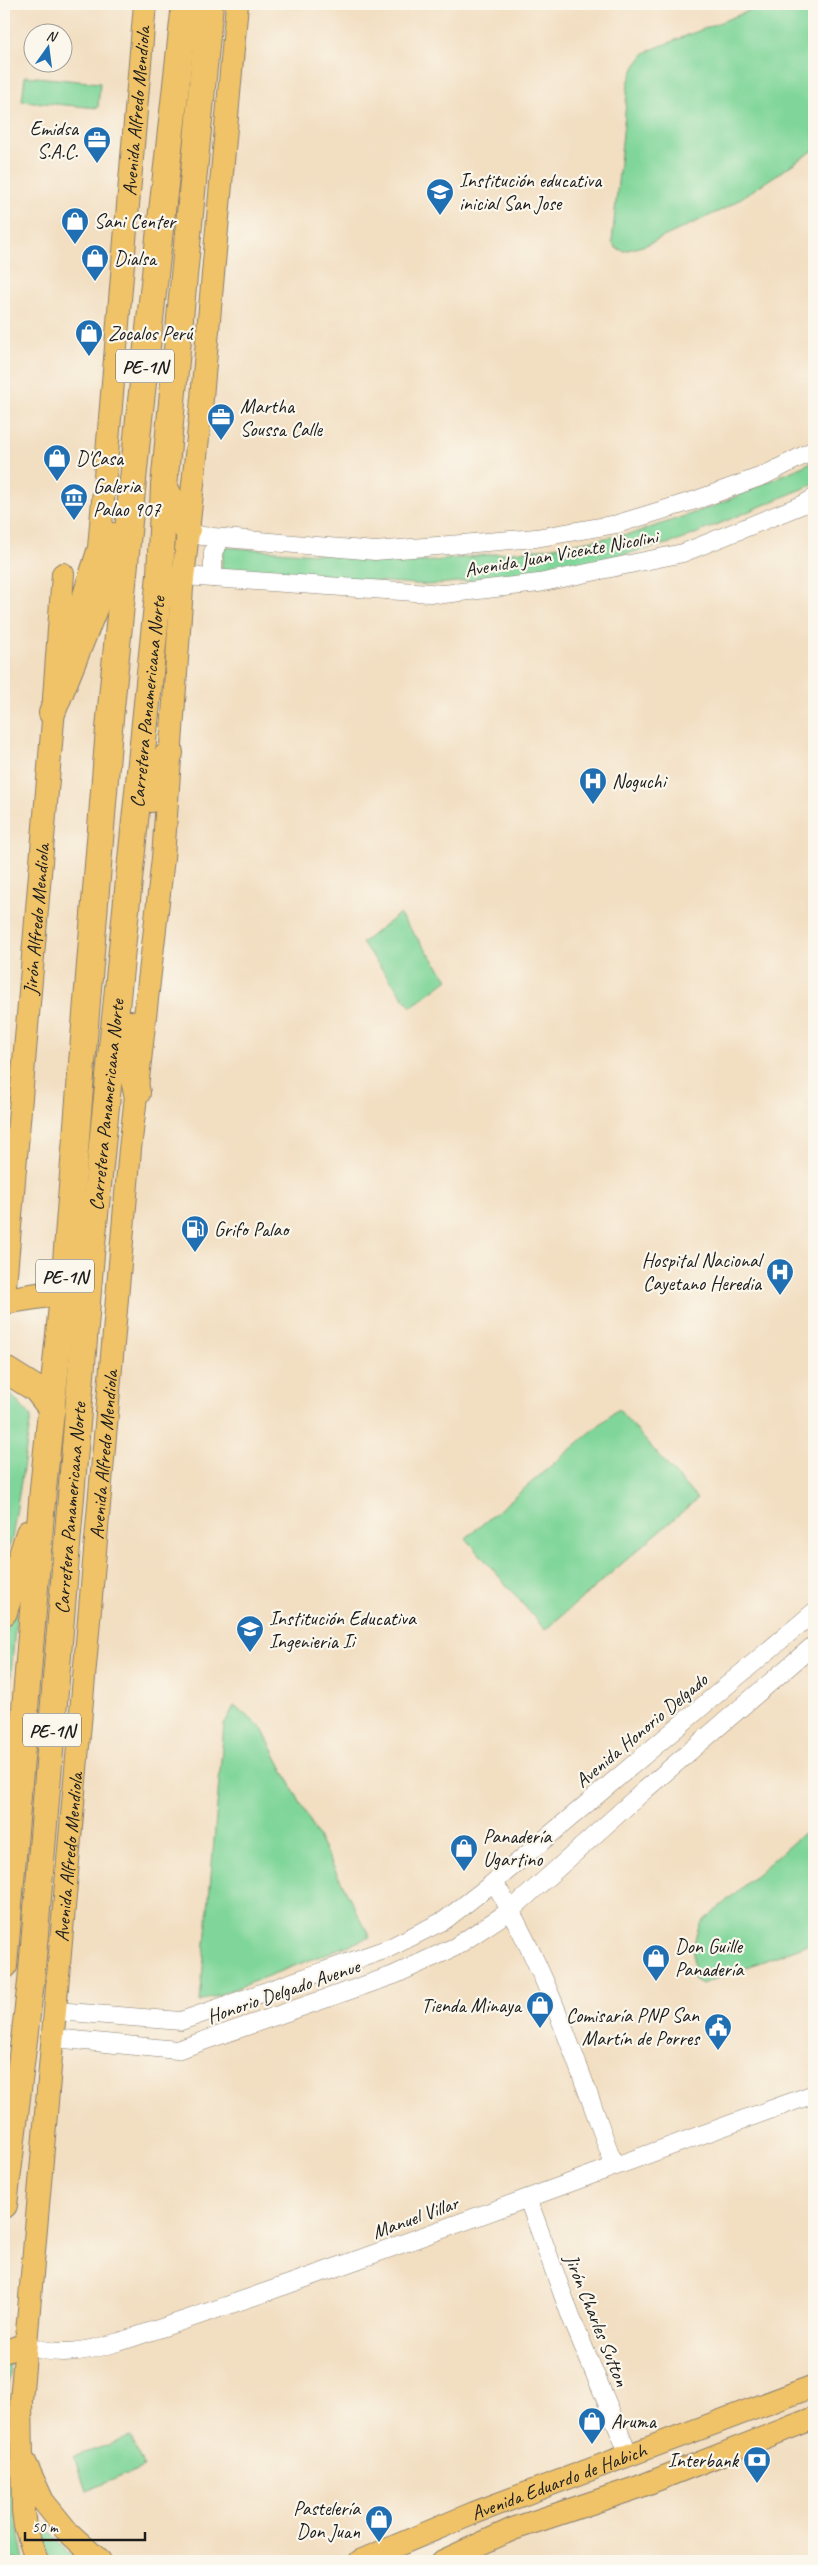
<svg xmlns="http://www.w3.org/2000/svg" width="818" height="2565" viewBox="0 0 818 2565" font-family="Caveat,sans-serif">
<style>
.green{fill:#80d69a;stroke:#4e795b}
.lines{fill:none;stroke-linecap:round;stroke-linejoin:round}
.minor-casing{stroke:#877d6e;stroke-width:19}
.major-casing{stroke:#877d6e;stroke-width:24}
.highway-casing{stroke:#877d6e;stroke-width:28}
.minor{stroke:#fff;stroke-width:18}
.major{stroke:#f0c369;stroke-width:22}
.highway{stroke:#f0c369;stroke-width:26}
.labels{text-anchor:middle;stroke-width:4.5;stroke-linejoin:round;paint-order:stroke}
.shield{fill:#fbf7ec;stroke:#5f5e5a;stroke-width:1}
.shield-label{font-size:19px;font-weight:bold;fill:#1c1c1c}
.street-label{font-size:20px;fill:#1c1c1c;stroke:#fbf7ec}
.poi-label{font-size:20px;fill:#1c1c1c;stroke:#fbf7ec;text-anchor:start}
</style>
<rect width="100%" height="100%" fill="#fbf7ec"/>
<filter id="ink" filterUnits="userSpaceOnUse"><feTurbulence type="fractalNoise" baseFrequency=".02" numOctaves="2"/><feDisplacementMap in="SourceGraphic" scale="10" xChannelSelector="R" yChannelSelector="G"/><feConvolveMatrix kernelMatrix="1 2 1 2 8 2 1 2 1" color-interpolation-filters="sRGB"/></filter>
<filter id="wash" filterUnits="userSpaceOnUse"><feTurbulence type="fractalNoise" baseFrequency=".0096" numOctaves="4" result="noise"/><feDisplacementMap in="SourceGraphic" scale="20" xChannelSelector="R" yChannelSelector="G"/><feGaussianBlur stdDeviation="1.12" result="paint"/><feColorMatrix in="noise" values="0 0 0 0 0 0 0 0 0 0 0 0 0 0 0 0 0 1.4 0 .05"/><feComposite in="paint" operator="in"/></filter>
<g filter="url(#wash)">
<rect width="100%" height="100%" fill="#f2dec1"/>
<!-- green -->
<g class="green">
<path d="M 766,4 L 814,4 L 814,150 L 726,208 L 646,245 L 624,251 L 616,248 L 612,242 L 628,83 L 635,66 L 645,53 L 653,49 Z"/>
<path d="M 25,76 L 100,83 L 98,108 L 22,101 Z"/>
<path d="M 814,461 L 814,484 L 678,541 L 594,562 L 512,576 L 429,585 L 221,570 L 224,547 L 424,562 L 548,548 L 635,533 L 717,505 Z"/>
<path d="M 399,914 L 448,979 L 411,1007 L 362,943 Z"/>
<path d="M 6,1389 L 31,1417 L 12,1539 L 4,1559 L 4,1430 Z"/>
<path d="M 618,1409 L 697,1499 L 545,1630 L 466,1538 Z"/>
<path d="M 18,1595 L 4,1752 L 4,1640 Z"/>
<path d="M 234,1706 L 261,1727 L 370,1937 L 200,2002 L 224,1725 Z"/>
<path d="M 814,1824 L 814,1942 L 702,1984 L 694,1979 C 693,1958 691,1943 701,1923 Z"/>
<path d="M 10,2359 L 4,2457 L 24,2561 L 4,2556 L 4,2362 Z"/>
<path d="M 130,2437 L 144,2467 L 86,2491 L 74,2457 Z"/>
<path d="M 28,2499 L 46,2527 L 77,2561 L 53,2561 L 36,2536 Z"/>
</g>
</g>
<g filter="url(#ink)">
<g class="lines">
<!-- minor casing -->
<g class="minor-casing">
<g id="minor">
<path d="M 187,530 L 202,536 L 375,551 L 536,538 L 617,524 L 699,499 L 765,475 L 814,450"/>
<path d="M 184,576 L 444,594 L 539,583 L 683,553 L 804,504 L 814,498"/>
<path d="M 213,578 L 213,552 L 221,538"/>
<path d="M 494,1882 C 547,1970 579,2069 614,2165"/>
<path d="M 56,2011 L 181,2021 L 387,1949 L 445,1920 L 494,1882 L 814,1612"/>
<path d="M 54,2038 L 177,2050 L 394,1975 L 455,1947 L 511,1910 L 646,1789 L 814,1645"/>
<path d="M 528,2199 L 571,2317 L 629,2455"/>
<path d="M 25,2344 C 55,2358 88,2351 119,2342 C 353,2265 582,2177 814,2094"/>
</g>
</g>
<!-- major casing -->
<g class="major-casing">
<g id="major">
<path id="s1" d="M 70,639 L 99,548 L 145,4"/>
<path d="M 54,698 L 63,574"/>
<path id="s2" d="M 4,1298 L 55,697"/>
<path d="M 4,2352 L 25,2344"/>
<path d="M 25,2462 L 43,2501 L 68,2532 L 100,2561"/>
<path id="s3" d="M 37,2561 L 25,2526 L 23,2512 L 21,2401 L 130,1149 L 163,858 L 182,588 L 201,409 L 237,4"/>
<path id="s4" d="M 360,2561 L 474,2513 L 814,2386"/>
<path d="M 443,2561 L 513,2529 L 636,2488 L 814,2418"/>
</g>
</g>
<!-- highway casing -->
<g class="highway-casing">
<g id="highway">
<path d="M 164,486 L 187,530"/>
<path d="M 52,713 L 100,594 L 114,536"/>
<path d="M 152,799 L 156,767 L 170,753"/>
<path d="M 130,1024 L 128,1054 L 137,1093"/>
<path d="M 4,1301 L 43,1295 L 64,1286"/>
<path d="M 4,1369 L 36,1389 L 52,1409"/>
<path d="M 4,1612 L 29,1533"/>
<path d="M 4,1966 L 43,1489 L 64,1286 L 109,729 L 138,428 L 185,4"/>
<path id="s5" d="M 4,2205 L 31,1982 L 91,1254 L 160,575 L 164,486 L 210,4"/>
</g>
</g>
<!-- minor -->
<use href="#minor" class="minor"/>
<!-- major -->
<use href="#major" class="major"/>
<!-- highway -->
<use href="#highway" class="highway"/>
</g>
</g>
<!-- icons -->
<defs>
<g id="office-pin" transform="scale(1.4375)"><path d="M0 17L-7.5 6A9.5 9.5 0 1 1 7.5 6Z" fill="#1f6fb2" stroke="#fbf7ec"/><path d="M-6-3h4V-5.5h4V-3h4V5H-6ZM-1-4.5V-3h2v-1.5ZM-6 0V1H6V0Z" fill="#fff"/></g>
<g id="school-pin" transform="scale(1.4375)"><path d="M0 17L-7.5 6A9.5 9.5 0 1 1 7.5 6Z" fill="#1f6fb2" stroke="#fbf7ec"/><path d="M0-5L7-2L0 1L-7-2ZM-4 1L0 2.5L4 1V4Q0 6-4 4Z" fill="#fff"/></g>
<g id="shop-pin" transform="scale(1.4375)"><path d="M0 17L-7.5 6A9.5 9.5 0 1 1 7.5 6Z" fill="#1f6fb2" stroke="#fbf7ec"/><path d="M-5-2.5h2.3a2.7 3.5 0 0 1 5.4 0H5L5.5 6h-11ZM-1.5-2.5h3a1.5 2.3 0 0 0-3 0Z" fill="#fff"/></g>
<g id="museum-pin" transform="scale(1.4375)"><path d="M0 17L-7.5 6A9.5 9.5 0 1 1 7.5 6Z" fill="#1f6fb2" stroke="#fbf7ec"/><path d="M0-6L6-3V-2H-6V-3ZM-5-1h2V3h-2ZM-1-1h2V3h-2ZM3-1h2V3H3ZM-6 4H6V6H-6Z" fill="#fff"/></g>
<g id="hospital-pin" transform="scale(1.4375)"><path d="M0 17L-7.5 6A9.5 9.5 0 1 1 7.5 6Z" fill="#1f6fb2" stroke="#fbf7ec"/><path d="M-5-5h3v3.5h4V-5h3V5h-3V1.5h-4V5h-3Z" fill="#fff"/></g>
<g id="fuel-pin" transform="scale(1.4375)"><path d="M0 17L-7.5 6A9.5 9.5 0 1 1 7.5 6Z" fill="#1f6fb2" stroke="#fbf7ec"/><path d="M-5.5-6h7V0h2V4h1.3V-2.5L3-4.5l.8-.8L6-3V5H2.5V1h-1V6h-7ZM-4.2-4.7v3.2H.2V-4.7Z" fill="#fff"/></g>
<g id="civic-pin" transform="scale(1.4375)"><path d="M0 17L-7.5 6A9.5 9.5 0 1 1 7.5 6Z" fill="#1f6fb2" stroke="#fbf7ec"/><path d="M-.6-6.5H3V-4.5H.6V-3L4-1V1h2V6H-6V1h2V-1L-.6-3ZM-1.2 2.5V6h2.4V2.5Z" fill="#fff"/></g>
<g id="bank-pin" transform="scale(1.4375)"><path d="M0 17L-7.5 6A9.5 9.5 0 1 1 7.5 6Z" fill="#1f6fb2" stroke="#fbf7ec"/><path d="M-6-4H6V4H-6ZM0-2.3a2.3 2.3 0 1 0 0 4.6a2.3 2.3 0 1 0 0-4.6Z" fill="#fff"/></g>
</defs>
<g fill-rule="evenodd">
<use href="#office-pin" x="97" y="140"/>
<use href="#school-pin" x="440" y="192"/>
<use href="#shop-pin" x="75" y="221"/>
<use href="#shop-pin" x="95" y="258"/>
<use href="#shop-pin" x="89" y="333"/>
<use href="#office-pin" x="221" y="417"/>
<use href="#shop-pin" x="57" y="458"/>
<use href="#museum-pin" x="74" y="497"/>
<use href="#hospital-pin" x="593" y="781"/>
<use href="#fuel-pin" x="195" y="1229"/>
<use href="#hospital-pin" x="780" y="1272"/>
<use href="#school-pin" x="250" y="1629"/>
<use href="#shop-pin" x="464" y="1848"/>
<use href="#shop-pin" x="656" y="1958"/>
<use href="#shop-pin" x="540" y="2005"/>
<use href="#civic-pin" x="718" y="2027"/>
<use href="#shop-pin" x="592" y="2421"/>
<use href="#bank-pin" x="757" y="2460"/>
<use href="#shop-pin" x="379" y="2519"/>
</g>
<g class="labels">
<!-- shield labels -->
<g class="shield">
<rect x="116" y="349.5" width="58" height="33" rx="4"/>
<rect x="36" y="1259.5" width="58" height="33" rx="4"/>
<rect x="23" y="1713.5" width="58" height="33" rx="4"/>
</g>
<g class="shield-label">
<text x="145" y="373">PE-1N</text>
<text x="65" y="1283">PE-1N</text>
<text x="52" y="1737">PE-1N</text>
</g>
<!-- street labels -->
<g class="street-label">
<text dy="7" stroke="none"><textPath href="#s1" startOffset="534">Avenida Alfredo Mendiola</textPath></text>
<text transform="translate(561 553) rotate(-10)" y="7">Avenida Juan Vicente Nicolini</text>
<text dy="7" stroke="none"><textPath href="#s5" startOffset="1510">Carretera Panamericana Norte</textPath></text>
<text dy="7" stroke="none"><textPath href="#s2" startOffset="380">Jirón Alfredo Mendiola</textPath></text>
<text dy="7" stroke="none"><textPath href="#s5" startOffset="1105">Carretera Panamericana Norte</textPath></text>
<text dy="7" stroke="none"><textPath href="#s3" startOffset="1112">Avenida Alfredo Mendiola</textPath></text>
<text dy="7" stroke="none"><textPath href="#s5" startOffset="700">Carretera Panamericana Norte</textPath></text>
<text transform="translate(641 1730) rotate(-40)" y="7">Avenida Honorio Delgado</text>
<text dy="7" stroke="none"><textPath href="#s3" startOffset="708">Avenida Alfredo Mendiola</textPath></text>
<text transform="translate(283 1991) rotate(-19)" y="7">Honorio Delgado Avenue</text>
<text transform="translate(415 2217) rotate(-20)" y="7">Manuel Villar</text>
<text transform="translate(597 2320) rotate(68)" y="7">Jirón Charles Sutton</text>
<text dy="7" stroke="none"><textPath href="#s4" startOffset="214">Avenida Eduardo de Habich</textPath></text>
</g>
<!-- poi labels -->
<g class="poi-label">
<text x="78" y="135" text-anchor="end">Emidsa<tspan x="78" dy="23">S.A.C.</tspan></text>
<text x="459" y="187">Institución educativa<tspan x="459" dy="23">inicial San Jose</tspan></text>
<text x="94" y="228">Sani Center</text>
<text x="114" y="265">Dialsa</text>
<text x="108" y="340">Zocalos Perú</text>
<text x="240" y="413">Martha<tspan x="240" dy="23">Soussa Calle</tspan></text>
<text x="76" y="465">D'Casa</text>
<text x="93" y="493">Galeria<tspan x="93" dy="23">Palao 907</tspan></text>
<text x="612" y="788">Noguchi</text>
<text x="214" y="1236">Grifo Palao</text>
<text x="761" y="1267" text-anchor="end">Hospital Nacional<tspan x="761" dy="23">Cayetano Heredia</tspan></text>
<text x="269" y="1625">Institución Educativa<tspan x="269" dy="23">Ingenieria Ii</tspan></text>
<text x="483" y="1843">Panadería<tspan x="483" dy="23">Ugartino</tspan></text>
<text x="675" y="1953">Don Guille<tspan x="675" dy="23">Panadería</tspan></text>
<text x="521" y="2012" text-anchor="end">Tienda Minaya</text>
<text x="699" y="2022" text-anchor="end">Comisaría PNP San<tspan x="699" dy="23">Martín de Porres</tspan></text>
<text x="611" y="2428">Aruma</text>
<text x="738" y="2467" text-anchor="end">Interbank</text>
<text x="360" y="2515" text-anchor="end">Pastelería<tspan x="360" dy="23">Don Juan</tspan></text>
</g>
</g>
<!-- margin -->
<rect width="818" height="2565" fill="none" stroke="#fbf7ec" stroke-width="20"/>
<!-- north arrow -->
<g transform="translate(48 48) rotate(14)"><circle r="24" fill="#fbf7ec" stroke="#a29f99"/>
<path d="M0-4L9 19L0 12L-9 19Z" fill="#1f6fb2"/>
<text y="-8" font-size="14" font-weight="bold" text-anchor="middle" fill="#1c1c1c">N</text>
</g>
<!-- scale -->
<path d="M25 2532v8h120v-8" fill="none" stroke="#1c1c1c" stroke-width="2.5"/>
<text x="32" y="2532" font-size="15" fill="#1c1c1c" stroke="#fbf7ec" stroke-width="4" paint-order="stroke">50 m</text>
</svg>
